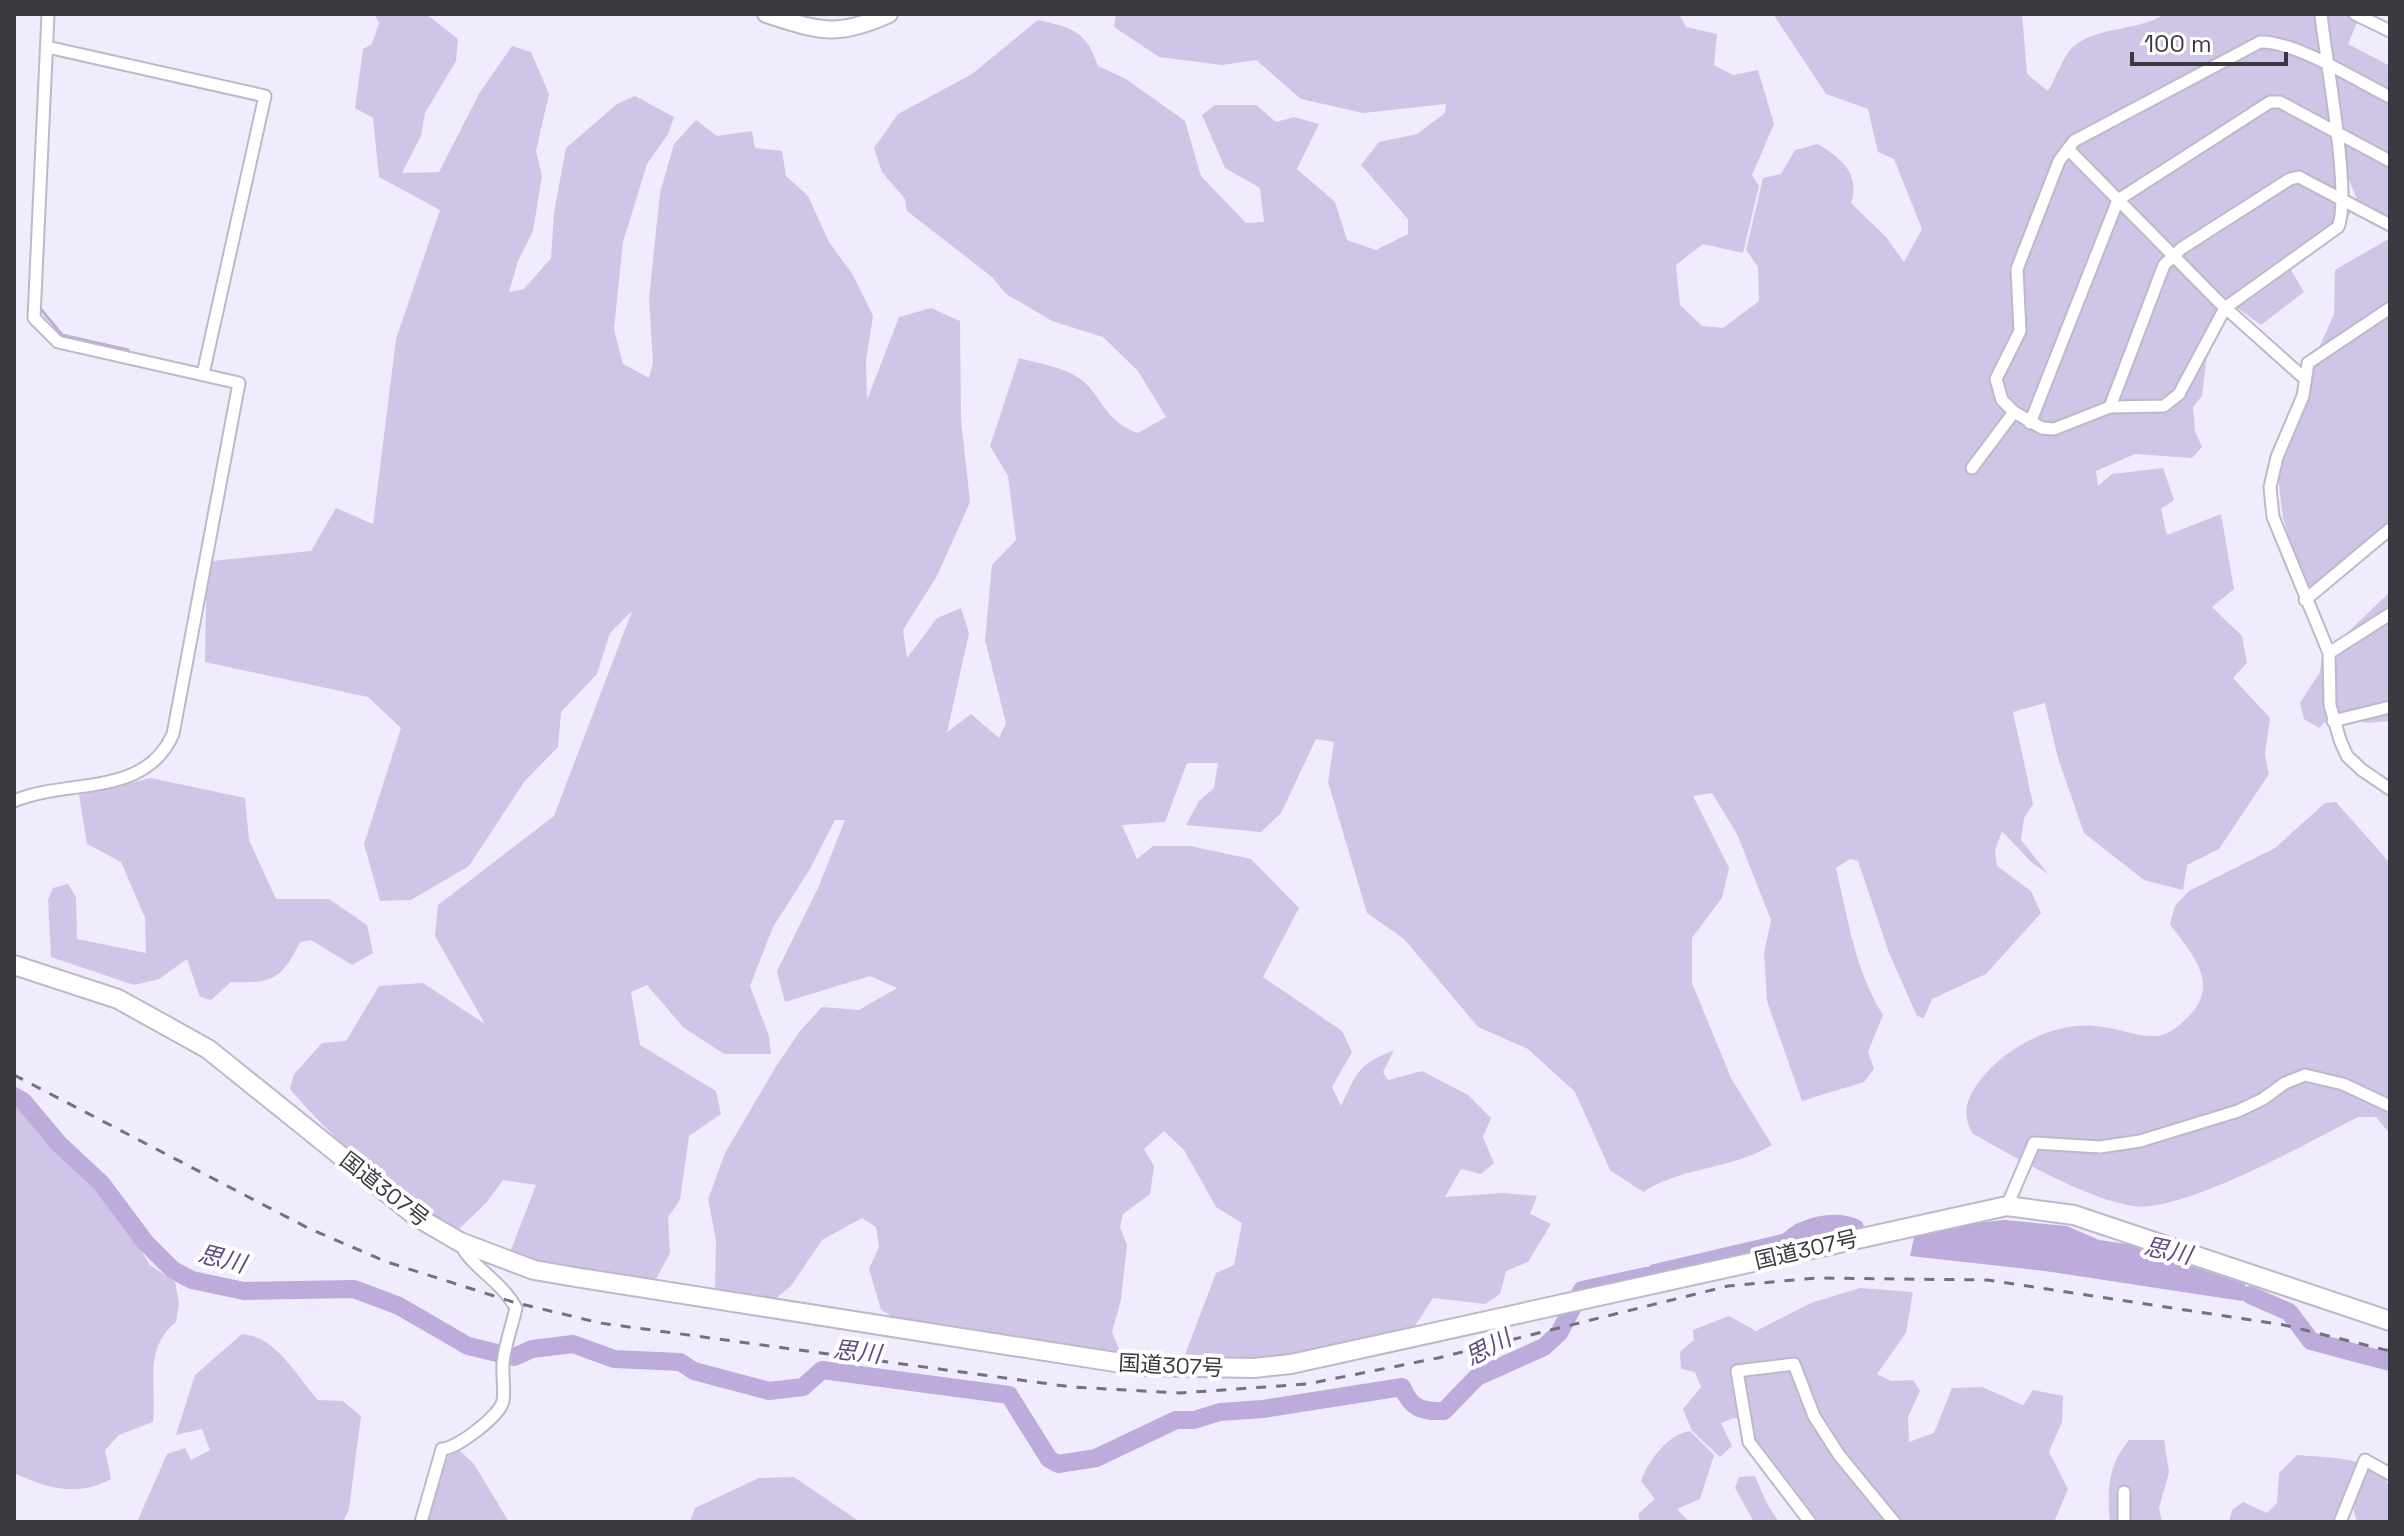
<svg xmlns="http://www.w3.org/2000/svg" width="2404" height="1536" viewBox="0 0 2404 1536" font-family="'Space Grotesk','Noto Sans JP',sans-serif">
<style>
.green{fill:#d0c5e7}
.water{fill:#bcabdb}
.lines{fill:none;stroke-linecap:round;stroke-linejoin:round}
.stream{stroke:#bcabdb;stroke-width:3}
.river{stroke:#bcabdb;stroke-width:18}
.minor-casing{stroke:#beb8ca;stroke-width:15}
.secondary-casing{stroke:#beb8ca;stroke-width:20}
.trunk-casing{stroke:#beb8ca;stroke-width:22}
.minor{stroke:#fff;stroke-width:11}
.secondary{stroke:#fff;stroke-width:16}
.trunk{stroke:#fff;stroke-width:18}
.rail{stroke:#75717c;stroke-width:3;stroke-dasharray:10 10;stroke-linecap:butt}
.labels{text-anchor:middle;stroke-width:8;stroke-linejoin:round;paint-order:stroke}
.street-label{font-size:22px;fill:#3b3940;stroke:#fff}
.water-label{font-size:24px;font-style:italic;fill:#614986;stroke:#fff}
</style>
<rect width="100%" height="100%" fill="#f1ebfe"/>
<!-- green -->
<g class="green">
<path d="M 374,14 L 426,14 L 458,39 L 456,61 L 425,113 L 421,136 L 402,173 L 439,172 L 480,92 L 512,46 L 531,52 L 549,94 L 536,151 L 542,176 L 533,231 L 518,261 L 509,292 L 524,289 L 551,258 L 554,212 L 566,148 L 617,104 L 635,96 L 674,117 L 668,134 L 647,164 L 623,242 L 614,329 L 623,364 L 649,378 L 653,362 L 649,299 L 660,193 L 674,144 L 696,120 L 717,136 L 752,131 L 755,148 L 782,151 L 786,176 L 808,196 L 829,242 L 853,275 L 873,316 L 866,361 L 867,400 L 899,317 L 931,308 L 960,321 L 961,419 L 970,502 L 937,576 L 903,630 L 907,658 L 937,618 L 961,608 L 969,633 L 947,732 L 971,714 L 999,738 L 1006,723 L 985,640 L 992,565 L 1016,540 L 1008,476 L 990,446 L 1019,358 C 1036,363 1058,366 1074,375 C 1103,391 1100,420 1138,433 L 1166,417 L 1138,371 L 1103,337 L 1052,321 L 1006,294 L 992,277 L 907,211 L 905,199 L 882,172 L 874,148 L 898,114 L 972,74 L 1038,20 C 1072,28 1086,30 1098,66 L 1126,79 L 1185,121 L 1201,176 L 1246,223 L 1264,222 L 1260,188 L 1225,168 L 1202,115 L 1215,105 L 1256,105 L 1276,122 L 1294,117 L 1319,124 L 1297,169 L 1335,202 L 1347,240 L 1376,250 L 1408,234 L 1408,219 L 1361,165 L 1379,142 L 1417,134 L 1445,113 L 1446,104 L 1363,113 L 1301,99 L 1256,60 L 1222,65 L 1159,57 L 1114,27 L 1116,14 L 1679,14 L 1686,27 L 1717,34 L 1714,65 L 1733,75 L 1758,70 L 1774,124 L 1752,175 L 1759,186 L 1743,253 L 1703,244 L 1676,265 L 1680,305 L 1702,326 L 1723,328 L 1759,301 L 1758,267 L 1746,250 L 1763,178 L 1781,174 L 1795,150 L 1818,144 C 1840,158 1861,173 1851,203 L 1886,237 L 1904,262 L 1922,229 L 1894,159 L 1878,152 L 1868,109 L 1826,94 L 1773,14 L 2022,14 L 2027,74 L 2048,91 C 2056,79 2063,55 2074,46 C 2099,26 2139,31 2165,14 L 2350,14 L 2359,18 L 2348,44 L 2390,66 L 2390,221 L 2359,204 L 2345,170 L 2334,190 L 2350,213 L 2342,227 L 2302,247 L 2291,270 L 2304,292 L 2261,325 L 2224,298 L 2206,362 L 2202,396 L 2193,407 L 2195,431 L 2202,447 L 2192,458 L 2135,454 L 2096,471 L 2098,486 L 2112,474 L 2163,468 L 2174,500 L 2161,509 L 2167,535 L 2221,514 L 2234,589 L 2212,607 L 2242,636 L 2247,663 L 2233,678 L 2270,718 L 2265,755 L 2269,774 L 2219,849 L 2187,865 L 2183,890 L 2144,880 L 2084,833 L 2058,758 L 2045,703 L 2013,712 L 2033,804 L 2024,818 L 2021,840 L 2048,874 L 2031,862 L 2002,831 L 1995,850 L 1997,866 L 2031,891 L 2041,913 L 1986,974 L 1932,999 L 1924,1018 L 1917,1016 L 1889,953 L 1858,861 L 1850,859 L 1836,868 C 1848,919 1855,970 1883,1015 L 1868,1052 L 1874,1069 L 1864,1082 L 1802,1101 L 1767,1001 L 1764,953 L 1771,920 L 1737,834 L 1712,793 L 1693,796 L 1729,868 L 1722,898 L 1692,938 L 1692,983 L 1731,1078 L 1772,1145 C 1731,1170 1683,1166 1643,1192 L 1610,1170 L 1575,1092 L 1528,1049 L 1478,1027 L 1404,939 L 1367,913 L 1328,782 L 1334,742 L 1316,739 L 1281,813 L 1261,832 L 1186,825 L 1199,801 L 1214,788 L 1218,763 L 1187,763 L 1165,822 L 1122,825 L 1137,859 L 1153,846 L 1190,846 L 1251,859 L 1299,908 L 1263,977 L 1342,1031 L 1352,1052 L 1332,1087 L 1341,1106 C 1357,1073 1357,1065 1394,1050 L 1383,1072 L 1388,1080 L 1422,1071 L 1468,1095 L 1491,1118 L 1483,1137 L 1494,1163 L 1481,1174 L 1461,1169 L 1445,1197 L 1503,1193 L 1537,1196 L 1530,1214 L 1551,1224 L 1528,1262 L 1506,1271 L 1500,1294 L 1485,1304 L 1433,1298 L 1413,1329 L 1265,1360 L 1183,1360 L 1216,1273 L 1234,1265 L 1242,1223 L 1216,1207 L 1184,1150 L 1164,1131 L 1144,1149 L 1154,1166 L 1150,1194 L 1123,1214 L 1120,1227 L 1127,1245 L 1121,1300 L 1112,1332 L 1119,1349 L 1110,1358 L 904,1323 L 881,1310 L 869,1269 L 879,1247 L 876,1227 L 862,1218 L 822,1240 L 791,1286 L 770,1303 L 715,1289 L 716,1240 L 708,1199 L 725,1153 L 775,1068 L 800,1031 L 822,1007 L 859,1010 L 897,988 L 870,976 L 785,1002 L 777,971 L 818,888 L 845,820 L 835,820 L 810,869 L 773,927 L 750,986 L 769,1036 L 771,1054 L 724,1054 L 683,1027 L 647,985 L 631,992 L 640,1045 L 716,1091 L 721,1114 L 689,1136 L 680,1200 L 668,1217 L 670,1253 L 654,1283 L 561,1270 L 509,1255 L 536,1185 L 503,1180 L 486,1203 L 457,1231 C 396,1192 337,1145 290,1089 L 294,1074 L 322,1043 L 346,1041 L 379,986 L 423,983 L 485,1024 L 435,936 L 438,905 L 554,816 L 632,611 L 610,633 L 597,674 L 561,712 L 558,747 L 524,782 L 469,866 L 411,900 L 380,901 L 364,844 L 401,728 L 368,697 L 205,662 L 206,596 L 212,561 L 311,551 L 336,508 L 373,524 L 396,339 L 440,210 L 379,177 L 373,118 L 355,108 L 363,49 L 372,44 L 379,23 Z"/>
<path d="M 2390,238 L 2390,532 L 2312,597 L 2303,583 L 2283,518 L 2278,476 L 2289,434 L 2309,393 L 2311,366 L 2334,314 L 2335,270 Z"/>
<path d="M 2390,592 L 2390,721 L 2366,723 L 2334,713 L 2319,728 L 2304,719 L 2300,703 L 2320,672 L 2322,657 Z"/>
<path d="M 151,778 L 245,798 L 249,840 L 276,899 L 329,899 L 367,925 L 373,953 L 352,965 L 311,940 L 300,942 C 282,979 272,984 231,982 L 211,1000 L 200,997 L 187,959 L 159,979 L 134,985 L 51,957 L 48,900 L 53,888 L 68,884 L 76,897 L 77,939 L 146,953 L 145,918 L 121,862 L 87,844 L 79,795 Z"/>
<path d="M 2336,802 L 2390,863 L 2390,1134 L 2376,1117 L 2358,1117 C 2311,1141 2182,1214 2133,1206 C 2087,1199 2013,1157 1972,1133 C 1962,1114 1966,1100 1978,1083 C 2003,1049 2051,1022 2095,1026 C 2115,1027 2136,1037 2156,1036 C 2167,1036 2179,1026 2187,1018 C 2222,984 2192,955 2170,924 L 2175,906 L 2189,891 L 2275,848 L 2325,803 Z"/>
<path d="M 14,1105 L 102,1188 L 150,1265 L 175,1282 L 179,1303 L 176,1322 C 143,1348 157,1386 153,1422 L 119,1435 L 105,1450 L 111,1479 C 76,1497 49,1489 14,1473 Z"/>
<path d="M 1860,1288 L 1913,1292 L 1906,1333 L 1877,1374 L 1891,1381 L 1913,1380 L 1920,1391 L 1908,1417 L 1909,1442 L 1934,1433 L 1952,1388 L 1982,1387 L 2023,1405 L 2033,1390 L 2063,1396 L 2062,1422 L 2049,1452 L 2068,1489 L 2054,1522 L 1813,1522 L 1756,1445 L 1747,1421 L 1734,1418 L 1721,1423 L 1732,1446 L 1720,1457 L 1692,1431 L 1683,1409 L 1701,1387 L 1695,1372 L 1681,1369 L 1680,1352 L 1694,1340 L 1693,1330 L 1729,1316 L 1756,1331 L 1811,1303 Z"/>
<path d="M 242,1334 C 277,1337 296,1376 318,1400 L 343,1401 L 361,1416 L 349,1509 L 343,1522 L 137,1522 L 167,1454 L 185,1448 L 191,1460 L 210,1450 L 202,1429 L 176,1435 L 195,1375 Z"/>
<path d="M 1690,1431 L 1714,1455 L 1700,1499 L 1677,1509 L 1689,1522 L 1640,1522 L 1638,1514 L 1655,1499 L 1641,1481 C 1648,1461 1668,1434 1690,1431 Z"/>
<path d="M 2129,1440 L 2164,1440 L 2169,1472 L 2159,1508 L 2162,1522 L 2110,1522 C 2107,1490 2108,1465 2129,1440 Z"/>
<path d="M 459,1450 L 474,1464 L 509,1522 L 418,1522 C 427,1498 434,1460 459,1450 Z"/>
<path d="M 2297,1455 C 2325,1458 2374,1455 2388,1484 C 2393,1494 2390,1511 2390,1522 L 2357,1522 L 2349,1492 L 2336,1522 L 2229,1522 L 2232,1510 L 2243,1502 L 2267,1513 L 2277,1503 L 2279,1473 Z"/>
<path d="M 1755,1476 L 1767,1504 L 1779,1522 L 1754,1522 L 1735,1488 L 1739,1477 Z"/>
<path d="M 794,1477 L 860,1522 L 690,1522 L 695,1508 L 759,1478 Z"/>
</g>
<!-- water -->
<path class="water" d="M 2004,1220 L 2067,1226 L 2099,1240 L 2126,1244 L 2245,1284 L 2247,1292 L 2268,1300 L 2272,1307 L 2246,1296 L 2242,1301 L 2045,1271 L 1910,1256 L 1914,1237 L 1959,1225 Z"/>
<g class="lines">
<!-- stream -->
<g class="stream">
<path d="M 43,233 L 47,152"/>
<path d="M 40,308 L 62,335 L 128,350"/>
</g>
<!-- river -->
<g class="river">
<path d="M 14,1096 L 23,1101 L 59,1144 L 101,1183 L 145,1242 L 173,1270 L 192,1280 L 244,1291 L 354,1289 L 399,1306 L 468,1346 L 514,1357 L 532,1349 L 573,1344 L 614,1359 L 680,1362 L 694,1371 L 769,1391 L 803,1387 L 822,1370 L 1009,1395 L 1049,1459 L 1058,1464 L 1096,1458 L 1176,1420 L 1194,1420 L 1220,1412 L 1263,1409 L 1402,1387 C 1411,1408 1421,1412 1444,1411 L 1477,1377 L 1544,1347 L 1559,1333 L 1582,1290 L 1646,1276"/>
<path d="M 1655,1273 L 1787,1242 C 1803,1225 1835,1219 1855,1228"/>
<path d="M 2250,1295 L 2289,1312 L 2311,1341 L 2390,1362"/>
</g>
<!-- minor casing -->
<g class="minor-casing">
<g id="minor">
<path d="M 2321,14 C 2325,57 2352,196 2338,227 L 2225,308 L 2179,394 L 2164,406 L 2110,407 L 2054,429 L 2042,428 L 2014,412 L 2002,400 L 1996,379 L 2020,331 L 2017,269 L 2059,161 L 2074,141 L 2260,42 C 2296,41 2357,81 2390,97"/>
<path d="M 2355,14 L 2390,31"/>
<path d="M 47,47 L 265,96 L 203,374"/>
<path d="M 2068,149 L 2219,302 L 2304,378"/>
<path d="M 2390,308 L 2308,363 L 2303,396 L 2277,457 L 2270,487 L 2273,517 L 2329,653 L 2330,705 L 2340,740 L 2347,756 L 2362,770 L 2390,789"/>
<path d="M 2110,407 L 2164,265 L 2182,248 L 2290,179 L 2299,177 L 2390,225"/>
<path d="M 2030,423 L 2118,200 L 2270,102 L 2280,102 L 2390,161"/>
<path d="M 1972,468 L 2014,412"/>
<path d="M 2305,600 L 2390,529"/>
<path d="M 2329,653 L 2390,614"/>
<path d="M 2333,721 L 2390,707"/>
<path d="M 14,801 C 69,778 145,798 173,734 L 239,383 L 58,342 L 34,318 L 48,14"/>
<path d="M 2007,1206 L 2034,1143 L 2100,1147 L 2140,1141 L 2238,1111 L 2263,1099 L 2285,1083 L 2305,1075 L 2343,1084 L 2390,1106"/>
<path d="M 2124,1492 L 2124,1522"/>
<path d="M 421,1522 L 442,1449 C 456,1449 500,1416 503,1401 C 505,1389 502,1375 503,1363 C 505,1344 512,1326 516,1308 C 501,1280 468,1265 460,1242"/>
<path d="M 1810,1522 L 1749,1442 L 1737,1371 L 1794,1364 L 1814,1416 L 1839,1455 L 1894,1522"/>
<path d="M 2340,1522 L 2365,1460 L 2390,1474"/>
</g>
</g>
<!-- secondary casing -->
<g class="secondary-casing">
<path id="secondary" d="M 766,14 C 819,31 837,38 889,14"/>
</g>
<!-- trunk casing -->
<g class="trunk-casing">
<path id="trunk" d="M 14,965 L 118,999 L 208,1049 L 417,1217 L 460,1242 L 534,1270 L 581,1278 L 1140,1366 L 1254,1368 L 1291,1364 L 2007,1206 L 2074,1215 L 2390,1321"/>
</g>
<!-- minor -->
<use href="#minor" class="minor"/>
<!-- secondary -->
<use href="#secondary" class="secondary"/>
<!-- trunk -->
<use href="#trunk" class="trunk"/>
<!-- rail -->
<path class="rail" d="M 14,1075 L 310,1229 L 387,1262 L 513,1302 L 600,1323 L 1072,1387 L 1180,1393 L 1307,1384 L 1438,1358 L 1728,1286 L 1816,1278 L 1987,1280 L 2284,1325 L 2390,1351"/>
</g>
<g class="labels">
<!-- street labels -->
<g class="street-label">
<text transform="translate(385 1189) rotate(38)" y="8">国道307号</text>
<text transform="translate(1806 1249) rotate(-13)" y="8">国道307号</text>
<text transform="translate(1171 1365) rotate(3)" y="8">国道307号</text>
</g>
<!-- water labels -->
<g class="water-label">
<text transform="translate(2168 1251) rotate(12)" y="8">思川</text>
<text transform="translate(222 1259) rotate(14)" y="8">思川</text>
<text transform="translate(1488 1348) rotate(-28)" y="8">思川</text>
<text transform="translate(857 1352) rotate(6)" y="8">思川</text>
</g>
</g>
<!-- border -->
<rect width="2404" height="1536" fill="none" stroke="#3b3940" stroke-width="32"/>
<!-- scale -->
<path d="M2132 52v12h154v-12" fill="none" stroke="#3b3940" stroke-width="4"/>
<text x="2144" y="52" font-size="24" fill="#3b3940" stroke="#ffffff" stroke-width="6" paint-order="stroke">100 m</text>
</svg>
